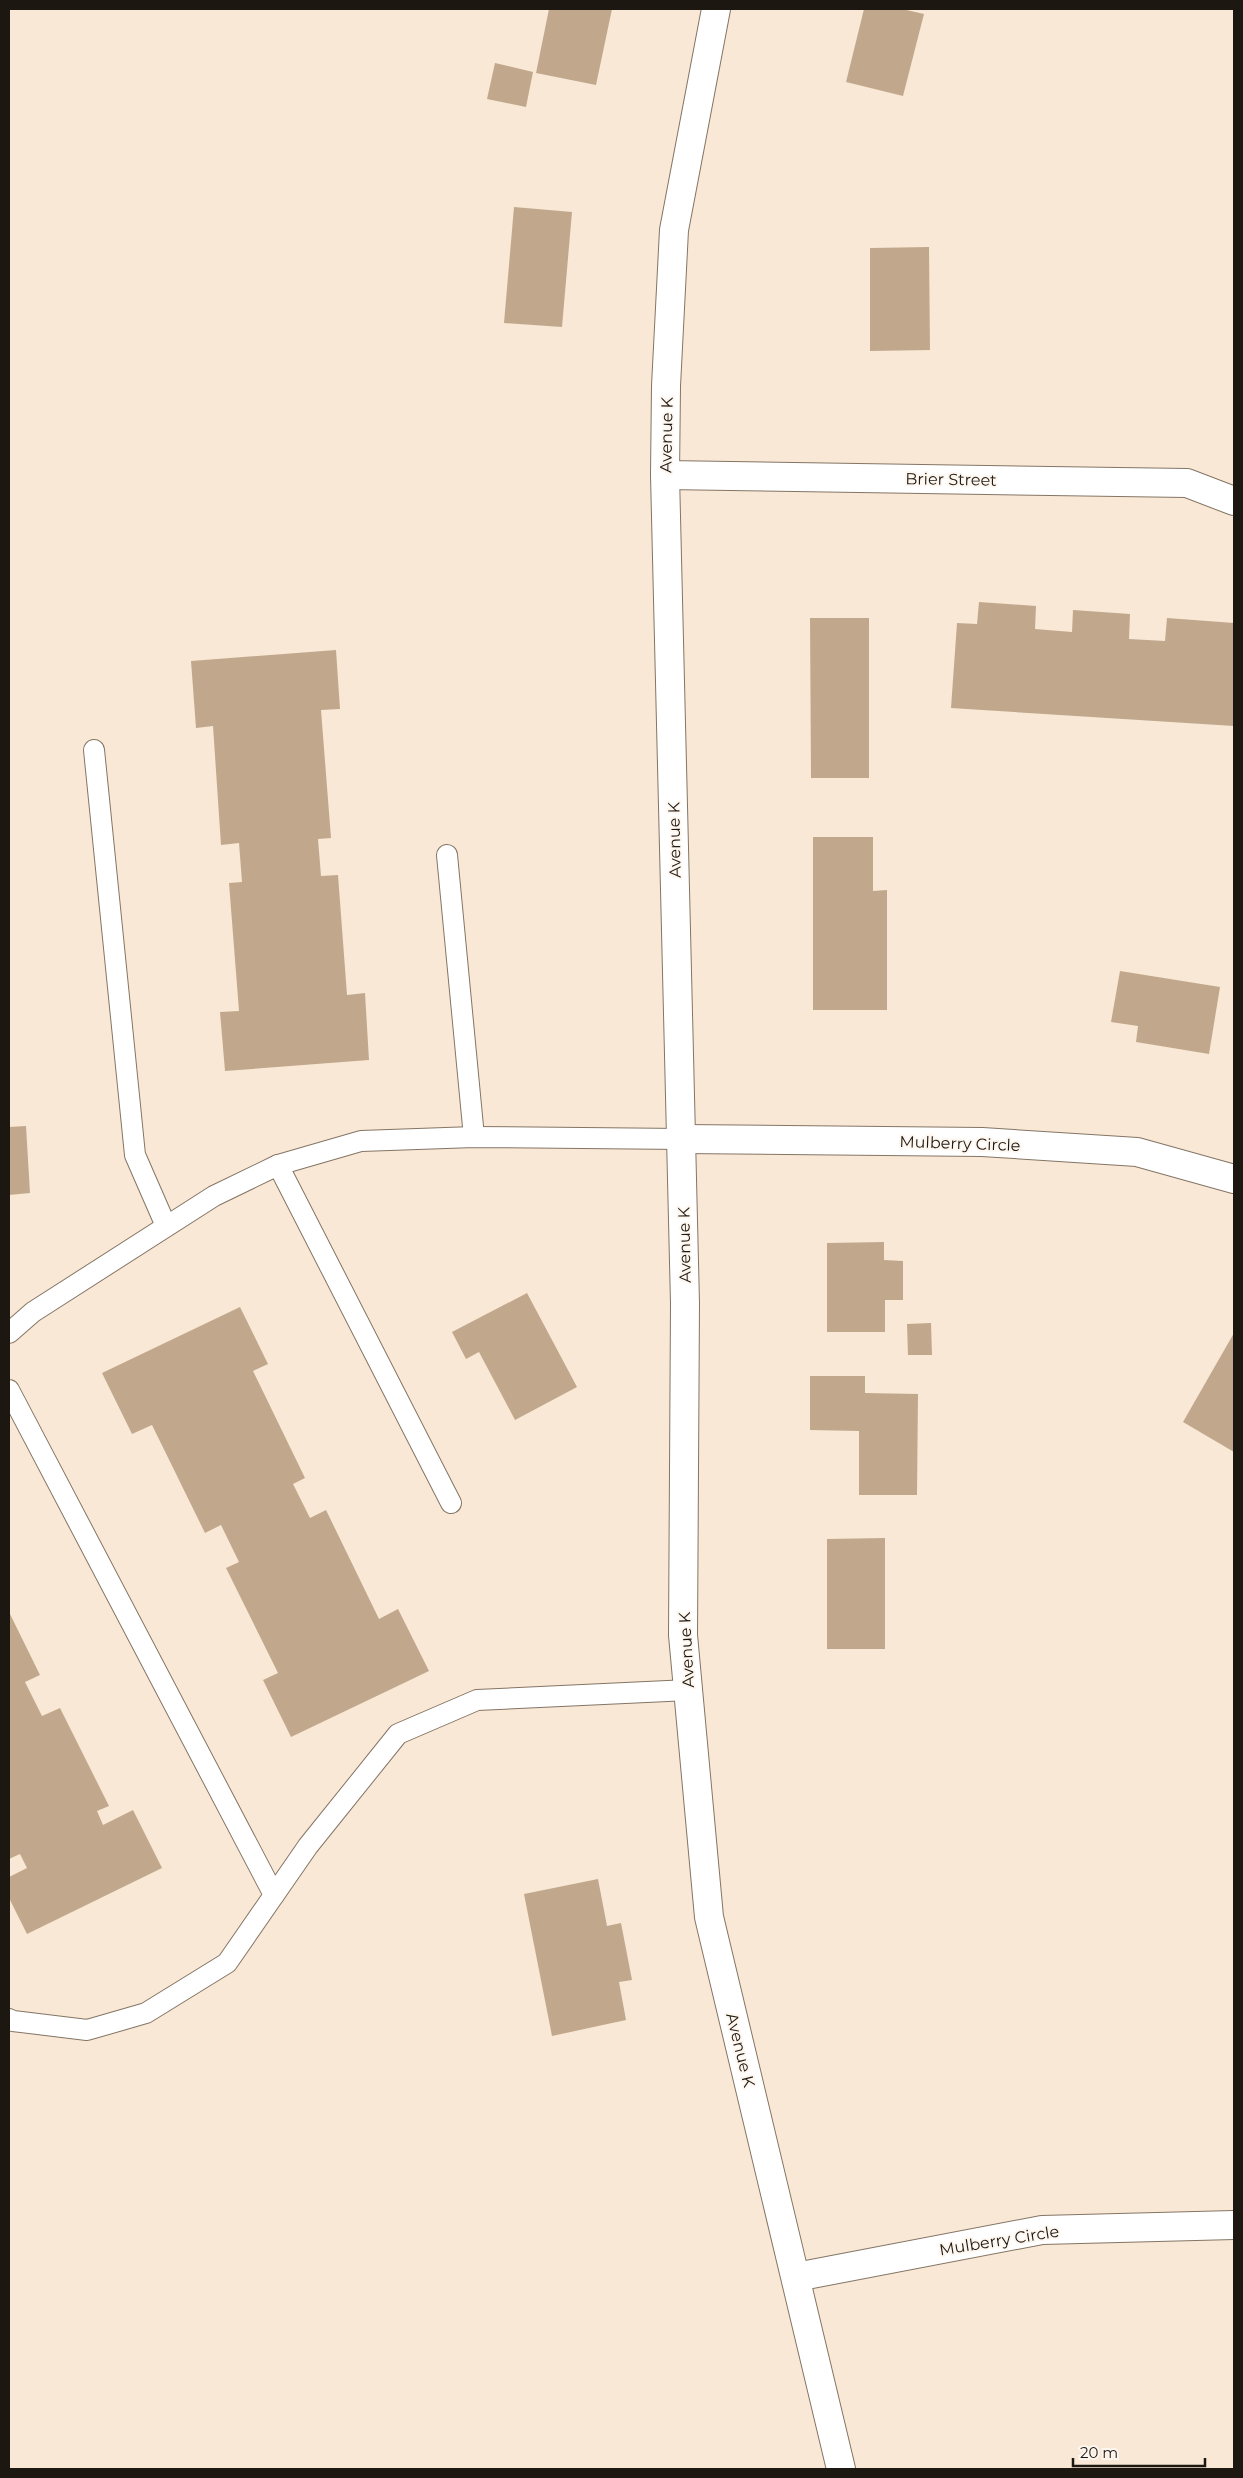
<svg xmlns="http://www.w3.org/2000/svg" width="1243" height="2478" viewBox="0 0 1243 2478" font-family="Montserrat,sans-serif">
<style>
.building{fill:#c1a88c}
.lines{fill:none;stroke-linecap:round;stroke-linejoin:round}
.service-casing{stroke:#847565;stroke-width:22}
.minor-casing{stroke:#847565;stroke-width:30}
.service{stroke:#fff;stroke-width:20}
.minor{stroke:#fff;stroke-width:28}
.labels{text-anchor:middle;stroke-width:4;stroke-linejoin:round;paint-order:stroke}
.street-label{font-size:16px;fill:#1d1711;stroke:#fef7f0}
</style>
<rect width="100%" height="100%" fill="#f9e8d6"/>
<!-- building -->
<g class="building">
<path d="M 549,9 L 612,9 L 596,85 L 536,73 Z"/>
<path d="M 864,9 L 902,9 L 924,14 L 903,96 L 846,82 Z"/>
<path d="M 495,63 L 533,72 L 526,107 L 487,99 Z"/>
<path d="M 514,207 L 572,212 L 562,327 L 504,323 Z"/>
<path d="M 929,247 L 930,350 L 870,351 L 870,248 Z"/>
<path d="M 979,602 L 1036,606 L 1035,629 L 1072,632 L 1073,610 L 1130,614 L 1129,639 L 1165,641 L 1167,618 L 1234,623 L 1234,726 L 951,708 L 957,623 L 977,624 Z"/>
<path d="M 810,618 L 869,618 L 869,778 L 811,778 Z"/>
<path d="M 336,650 L 340,709 L 321,710 L 331,838 L 318,839 L 321,876 L 338,875 L 347,995 L 365,993 L 369,1060 L 225,1071 L 220,1012 L 239,1011 L 229,883 L 242,882 L 239,843 L 221,845 L 213,726 L 196,728 L 191,661 Z"/>
<path d="M 813,837 L 873,837 L 873,891 L 887,890 L 887,1010 L 813,1010 Z"/>
<path d="M 1120,971 L 1220,987 L 1209,1054 L 1136,1042 L 1138,1026 L 1111,1022 Z"/>
<path d="M 26,1126 L 30,1193 L 9,1195 L 9,1127 Z"/>
<path d="M 884,1242 L 884,1260 L 903,1261 L 903,1300 L 885,1300 L 885,1332 L 827,1332 L 827,1243 Z"/>
<path d="M 527,1293 L 577,1387 L 515,1420 L 479,1352 L 466,1359 L 452,1332 Z"/>
<path d="M 240,1307 L 268,1364 L 253,1371 L 305,1478 L 293,1484 L 310,1518 L 326,1510 L 379,1619 L 398,1609 L 429,1671 L 291,1737 L 263,1680 L 278,1673 L 226,1568 L 239,1562 L 221,1525 L 205,1533 L 152,1425 L 132,1434 L 102,1373 Z"/>
<path d="M 931,1323 L 932,1355 L 908,1355 L 907,1324 Z"/>
<path d="M 1234,1333 L 1234,1452 L 1183,1422 Z"/>
<path d="M 810,1376 L 865,1376 L 865,1393 L 918,1394 L 917,1495 L 859,1495 L 859,1431 L 810,1430 Z"/>
<path d="M 885,1538 L 885,1649 L 827,1649 L 827,1539 Z"/>
<path d="M 9,1612 L 40,1675 L 25,1682 L 42,1716 L 60,1708 L 109,1806 L 97,1811 L 103,1825 L 133,1810 L 162,1868 L 27,1934 L 9,1898 L 9,1877 L 27,1868 L 20,1854 L 9,1859 Z"/>
<path d="M 598,1879 L 607,1926 L 621,1923 L 632,1980 L 619,1982 L 626,2020 L 552,2036 L 524,1894 Z"/>
</g>
<g class="lines">
<!-- service casing -->
<g class="service-casing">
<g id="service">
<path d="M 94,750 L 135,1155 L 166,1226"/>
<path d="M 447,855 L 474,1137"/>
<path d="M 278,1165 L 451,1503"/>
<path d="M 9,1333 L 33,1312 L 214,1196 L 278,1165 L 361,1141 L 474,1137 L 682,1139"/>
<path d="M 9,1390 L 274,1895"/>
<path d="M 9,2019 L 13,2021 L 87,2030 L 146,2013 L 227,1963 L 308,1846 L 398,1734 L 477,1700 L 689,1690"/>
</g>
</g>
<!-- minor casing -->
<g class="minor-casing">
<g id="minor">
<path d="M 716,9 L 674,230 L 666,386 L 665,475 L 685,1303 L 683,1635 L 709,1917 L 841,2469"/>
<path d="M 665,475 L 1187,483 L 1234,501"/>
<path d="M 682,1139 L 982,1142 L 1137,1152 L 1234,1179"/>
<path d="M 796,2277 L 1042,2230 L 1234,2225"/>
</g>
</g>
<!-- service -->
<use href="#service" class="service"/>
<!-- minor -->
<use href="#minor" class="minor"/>
</g>
<g class="labels">
<!-- street labels -->
<g class="street-label">
<text transform="translate(666 435) rotate(-89)" y="6">Avenue K</text>
<text transform="translate(951 479) rotate(1)" y="6">Brier Street</text>
<text transform="translate(674 840) rotate(-91)" y="6">Avenue K</text>
<text transform="translate(960 1143) rotate(2)" y="6">Mulberry Circle</text>
<text transform="translate(684 1245) rotate(-91)" y="6">Avenue K</text>
<text transform="translate(686 1650) rotate(-93)" y="6">Avenue K</text>
<text transform="translate(741 2050) rotate(76)" y="6">Avenue K</text>
<text transform="translate(999 2240) rotate(-9)" y="6">Mulberry Circle</text>
</g>
</g>
<!-- border -->
<rect width="1243" height="2478" fill="none" stroke="#1d1711" stroke-width="20"/>
<!-- scale -->
<path d="M1073 2458v8h132v-8" fill="none" stroke="#1d1711" stroke-width="2.5"/>
<text x="1080" y="2458" font-size="15" fill="#1d1711" stroke="#fef7f0" stroke-width="4" paint-order="stroke">20 m</text>
</svg>
